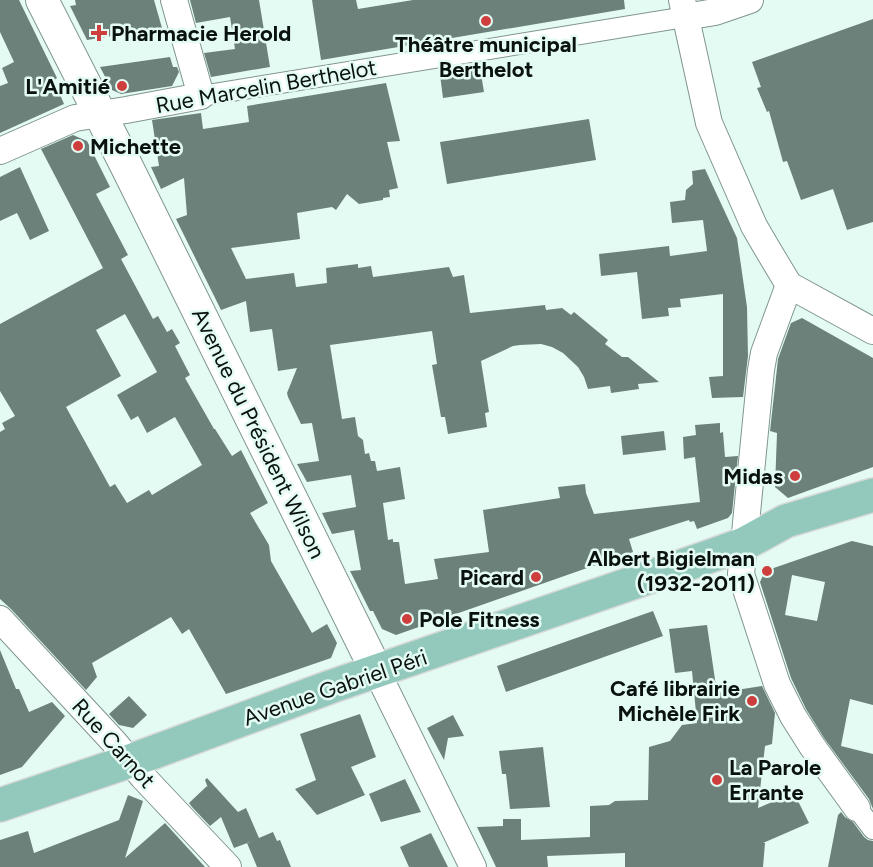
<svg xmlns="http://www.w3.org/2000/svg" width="873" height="867" viewBox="0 0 873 867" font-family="Figtree,sans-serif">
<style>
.building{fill:#6d817b;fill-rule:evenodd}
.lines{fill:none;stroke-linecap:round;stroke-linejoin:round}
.pedestrian-casing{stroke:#80958f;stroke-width:22}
.minor-casing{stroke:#80958f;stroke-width:28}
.tertiary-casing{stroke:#80958f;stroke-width:34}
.primary-casing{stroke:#d8d9d9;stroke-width:36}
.pedestrian{stroke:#fff;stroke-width:20}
.minor{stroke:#fff;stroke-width:26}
.tertiary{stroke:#fff;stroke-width:32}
.primary{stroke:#92c9bc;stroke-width:33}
.poi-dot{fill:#cd3e3c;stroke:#e4fbf4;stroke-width:2}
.labels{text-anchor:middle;stroke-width:5;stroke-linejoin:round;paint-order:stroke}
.poi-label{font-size:22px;font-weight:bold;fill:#0a1210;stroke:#e4fbf4;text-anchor:end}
.street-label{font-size:22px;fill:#0a1210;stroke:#e4fbf4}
</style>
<rect width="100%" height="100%" fill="#e4fbf4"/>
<!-- building -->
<g class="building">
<path d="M 0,0 L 19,0 L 57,78 L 54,80 L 64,104 L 0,133 L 0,86 L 8,83 L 2,68 L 14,62 L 0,32 Z"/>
<path d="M 75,0 L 154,0 L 162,28 L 87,40 L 70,6 L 76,5 Z"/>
<path d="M 190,0 L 259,0 L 270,67 L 211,77 L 204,53 L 235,49 L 230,17 L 196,23 Z"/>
<path d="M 312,0 L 356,0 L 358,9 L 413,0 L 624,0 L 625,9 L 321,60 Z"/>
<path d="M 873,19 L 873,222 L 847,230 L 833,189 L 801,200 L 787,161 L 783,162 L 769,111 L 767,112 L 757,88 L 761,87 L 752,62 Z"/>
<path d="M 170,57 L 173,67 L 177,67 L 179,72 L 172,86 L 121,94 L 112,90 L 100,67 Z"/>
<path d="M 480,68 L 484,92 L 443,98 L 440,75 Z"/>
<path d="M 386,83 L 400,141 L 387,142 L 398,188 L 389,190 L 390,197 L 383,198 L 383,200 L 359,204 L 347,194 L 336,210 L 332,207 L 297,213 L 300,239 L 231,248 L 246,279 L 294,273 L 296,287 L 327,283 L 326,268 L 358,264 L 358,268 L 371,266 L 373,277 L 449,267 L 453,277 L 464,275 L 470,313 L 545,305 L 546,310 L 562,308 L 571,315 L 574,312 L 608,340 L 605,344 L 622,357 L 628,357 L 659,382 L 638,384 L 639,389 L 611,393 L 610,386 L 588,389 L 584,377 L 578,367 L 563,353 L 552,347 L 541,344 L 520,345 L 513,346 L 481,361 L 489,412 L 485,413 L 487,427 L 448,434 L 445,417 L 441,417 L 432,365 L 437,364 L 432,331 L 330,345 L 342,419 L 355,417 L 358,436 L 363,440 L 365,454 L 369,453 L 371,461 L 375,461 L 377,471 L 400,467 L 405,499 L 383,503 L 388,540 L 393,539 L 393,542 L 399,542 L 405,584 L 438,579 L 434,559 L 489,552 L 483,510 L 560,498 L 558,487 L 585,484 L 586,493 L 594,514 L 700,502 L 695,457 L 684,459 L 683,437 L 696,435 L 695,425 L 720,423 L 720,433 L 723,432 L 725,457 L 738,456 L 732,513 L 728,518 L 697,529 L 694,521 L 690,522 L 689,520 L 629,539 L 633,552 L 610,560 L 396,635 L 382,629 L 373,611 L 370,611 L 350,571 L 361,570 L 354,530 L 332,534 L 322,513 L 356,507 L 351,475 L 307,482 L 297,464 L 319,461 L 312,423 L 301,424 L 288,397 L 287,393 L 297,368 L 278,371 L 272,329 L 250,332 L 246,301 L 221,310 L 176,219 L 187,215 L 184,178 L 161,189 L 151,167 L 159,166 L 152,120 L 201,113 L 203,129 L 249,122 L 247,106 Z"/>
<path d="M 589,119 L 596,160 L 447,184 L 440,142 Z"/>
<path d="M 73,135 L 87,141 L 110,187 L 96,194 L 128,255 L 121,259 L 153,319 L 158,316 L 167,332 L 172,329 L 180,343 L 175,346 L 190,375 L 185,378 L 214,429 L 215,429 L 232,456 L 241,450 L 268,503 L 250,513 L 269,545 L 271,561 L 312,633 L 327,624 L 337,643 L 331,658 L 226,694 L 189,629 L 182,634 L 171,617 L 92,663 L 97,677 L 86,690 L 11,609 L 0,599 L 0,432 L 5,429 L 2,423 L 15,416 L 0,391 L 0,324 L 103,268 L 41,149 ZM 125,314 L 157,372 L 117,395 L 131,420 L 138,416 L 147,433 L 175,417 L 202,465 L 152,495 L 149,490 L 127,503 L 115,484 L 110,487 L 66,407 L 121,376 L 96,330 Z"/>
<path d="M 20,167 L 49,231 L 30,240 L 17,213 L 0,221 L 0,177 Z"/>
<path d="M 705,169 L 737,238 L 747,307 L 748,356 L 743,397 L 712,398 L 709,377 L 723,376 L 723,294 L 680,299 L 681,307 L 668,308 L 669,316 L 642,319 L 637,272 L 601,276 L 599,254 L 669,246 L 670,256 L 707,251 L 703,220 L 672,223 L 670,202 L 685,200 L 686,190 L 693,184 L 692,171 Z"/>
<path d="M 802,318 L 873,358 L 873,467 L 788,498 L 775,487 L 777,433 L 770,431 L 778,359 L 791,323 Z"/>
<path d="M 664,431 L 666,450 L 623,455 L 621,436 Z"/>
<path d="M 852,541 L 873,546 L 873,705 L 850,699 L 841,746 L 873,754 L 873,809 L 869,799 L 824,738 L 806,709 L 791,678 L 760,582 L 765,571 ZM 792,575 L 825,582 L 817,621 L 785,615 Z"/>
<path d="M 653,611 L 663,636 L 506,692 L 497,666 Z"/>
<path d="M 707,625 L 717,693 L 762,686 L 775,713 L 772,744 L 765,746 L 758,808 L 794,793 L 809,823 L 763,843 L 765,843 L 763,867 L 625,867 L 625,853 L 547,856 L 548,867 L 496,867 L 477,827 L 503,826 L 503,819 L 521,819 L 521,840 L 590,837 L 590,806 L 609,805 L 615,801 L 648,800 L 649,747 L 670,741 L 682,725 L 697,723 L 692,671 L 675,673 L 669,629 Z"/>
<path d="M 0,650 L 16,689 L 19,689 L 29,712 L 52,702 L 65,716 L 22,767 L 0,775 Z"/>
<path d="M 129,696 L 147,715 L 133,728 L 119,725 L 109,714 Z"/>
<path d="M 360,714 L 376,757 L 351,767 L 365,795 L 317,815 L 295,789 L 316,780 L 300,734 Z"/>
<path d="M 453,715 L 464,736 L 448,738 L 444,760 L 427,728 Z"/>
<path d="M 543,747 L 550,807 L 510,809 L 506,774 L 502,774 L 499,751 Z"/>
<path d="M 207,778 L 238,812 L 246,808 L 259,838 L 273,832 L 277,841 L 280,840 L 291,867 L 257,867 L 247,843 L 258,839 L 234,848 L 221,817 L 210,826 L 192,807 L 189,803 L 207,786 L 208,788 L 205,780 Z"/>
<path d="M 405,779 L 421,812 L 381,822 L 369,794 Z"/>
<path d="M 128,795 L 143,801 L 125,858 L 165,823 L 205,867 L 0,867 L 0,840 L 28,831 L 34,853 L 119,820 Z"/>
<path d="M 841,812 L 845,817 L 853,822 L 864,837 L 868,840 L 873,841 L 873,867 L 828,867 L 838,815 Z"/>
<path d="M 431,833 L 448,867 L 409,867 L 400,847 Z"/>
</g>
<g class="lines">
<!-- pedestrian casing -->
<g class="pedestrian-casing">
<g id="pedestrian">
<path d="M 201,96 L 685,17"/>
<path d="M 857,808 L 873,829"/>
</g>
</g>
<!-- minor casing -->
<g class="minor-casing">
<g id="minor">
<path d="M 682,0 L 709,123 L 754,226 L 768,250 L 789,285 L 873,331"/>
<path d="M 685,17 L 715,12 L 750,0"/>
<path d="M 0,151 L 75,118 L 126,110 L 201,96 L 174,0"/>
<path d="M 789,285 L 764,353 L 761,370 L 741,574 L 777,684 L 793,716 L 812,746 L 857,808"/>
<path d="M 0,619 L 114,742 L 143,777 L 228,867"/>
<path d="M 377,672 L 473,867"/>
</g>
</g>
<!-- tertiary casing -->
<g class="tertiary-casing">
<path id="tertiary" d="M 42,0 L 126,165 L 377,672"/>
</g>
<!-- primary casing -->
<g class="primary-casing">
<path id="primary" d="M 0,805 L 130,761 L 330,687 L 705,558 L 744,544 L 786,521 L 873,495"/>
</g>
<!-- pedestrian -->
<use href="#pedestrian" class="pedestrian"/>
<!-- minor -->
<use href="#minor" class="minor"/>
<!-- tertiary -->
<use href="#tertiary" class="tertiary"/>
<!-- primary -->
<use href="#primary" class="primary"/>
</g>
<!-- markers -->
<g class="poi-dot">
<circle cx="486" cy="21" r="6"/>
<path d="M96 24h6v6h6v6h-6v6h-6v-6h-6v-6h6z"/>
<circle cx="122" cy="86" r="6"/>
<circle cx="78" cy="146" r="6"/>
<circle cx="795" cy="476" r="6"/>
<circle cx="767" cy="571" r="6"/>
<circle cx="536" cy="577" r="6"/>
<circle cx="407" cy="619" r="6"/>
<circle cx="752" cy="701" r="6"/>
<circle cx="717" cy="780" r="6"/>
</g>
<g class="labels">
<!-- poi labels -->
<g class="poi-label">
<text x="111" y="41" text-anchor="start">Pharmacie Herold</text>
<text x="486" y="52" text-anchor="middle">Théâtre municipal<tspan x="486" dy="25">Berthelot</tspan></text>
<text x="110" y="94">L'Amitié</text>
<text x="90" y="154" text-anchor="start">Michette</text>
<text x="783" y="484">Midas</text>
<text x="755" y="566">Albert Bigielman<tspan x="755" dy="25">(1932-2011)</tspan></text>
<text x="524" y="585">Picard</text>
<text x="419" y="627" text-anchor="start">Pole Fitness</text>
<text x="740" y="696">Café librairie<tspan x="740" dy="25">Michèle Firk</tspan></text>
<text x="729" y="775" text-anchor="start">La Parole<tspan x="729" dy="25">Errante</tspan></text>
</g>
<!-- street labels -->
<g class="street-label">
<text transform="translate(266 86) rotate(-10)" y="8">Rue Marcelin Berthelot</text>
<text transform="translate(259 433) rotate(64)" y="8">Avenue du Président Wilson</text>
<text transform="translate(335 687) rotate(-19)" y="8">Avenue Gabriel Péri</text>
<text transform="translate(114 743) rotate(48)" y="8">Rue Carnot</text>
</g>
</g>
</svg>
